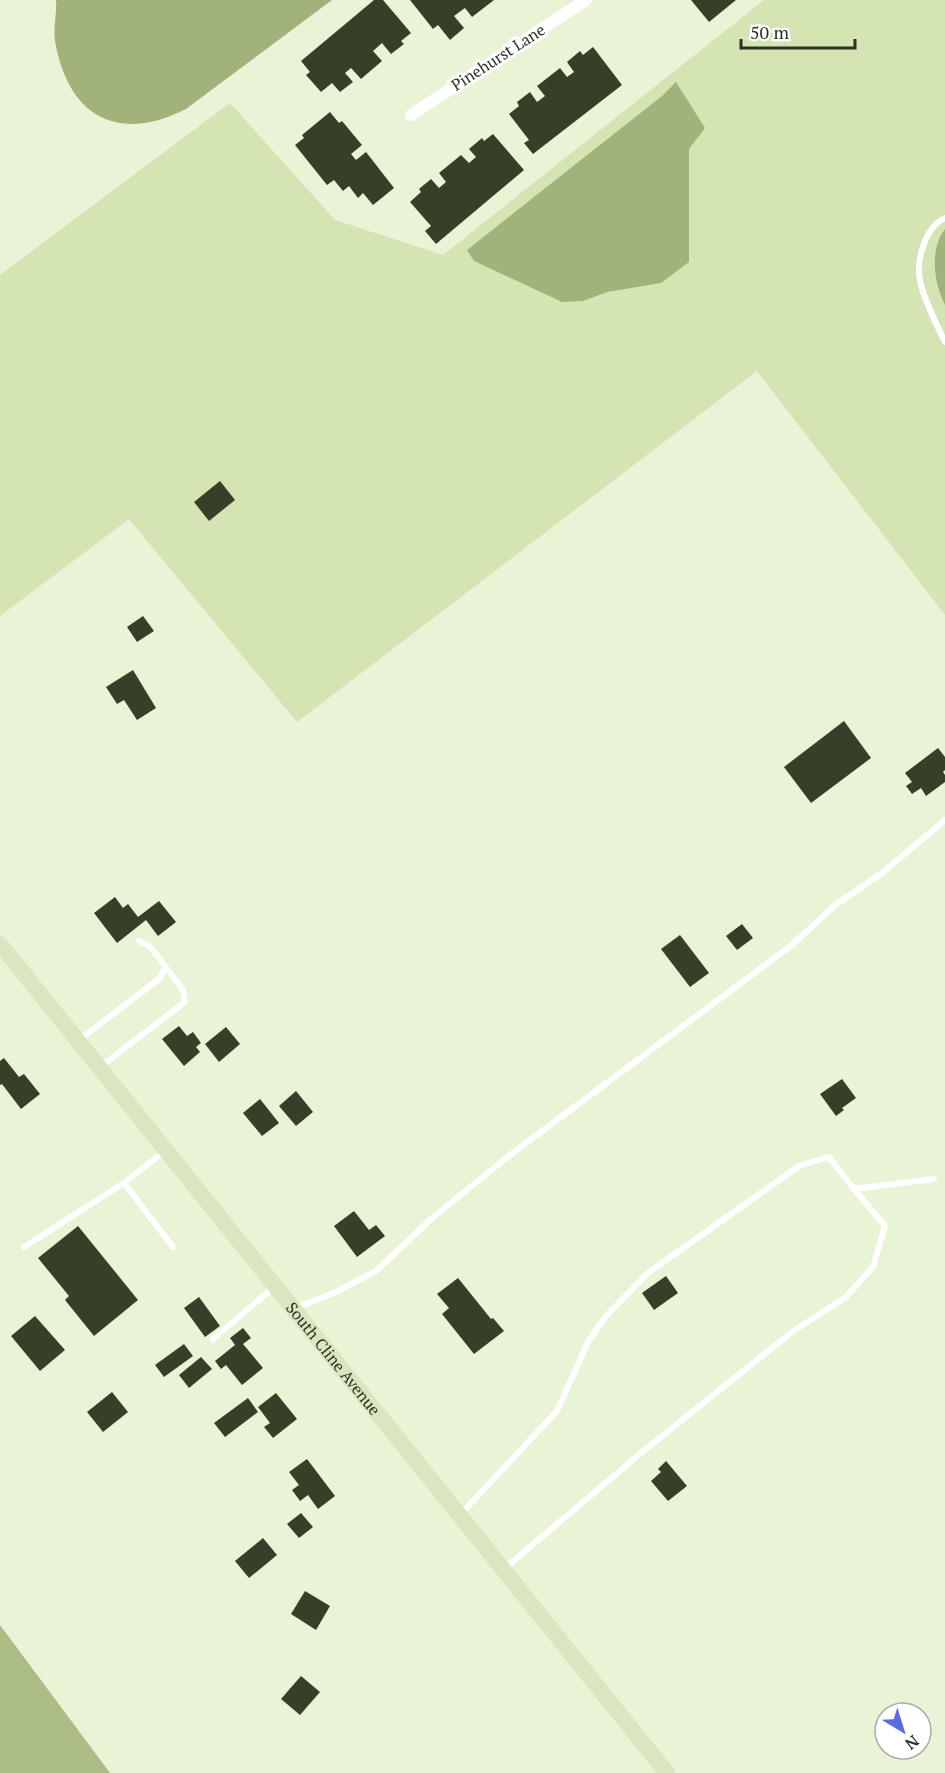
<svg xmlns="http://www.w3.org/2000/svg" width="945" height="1773" viewBox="0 0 945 1773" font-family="'PT Serif',serif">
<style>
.green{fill:#d4e4b3}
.forest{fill:#abbd84}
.water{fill:#a1b37a}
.building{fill:#383f28}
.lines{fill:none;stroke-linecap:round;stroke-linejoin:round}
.lane{stroke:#fff;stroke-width:6}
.street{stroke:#fff;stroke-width:12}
.secondary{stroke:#dbe5bf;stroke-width:16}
.labels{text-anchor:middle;stroke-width:6;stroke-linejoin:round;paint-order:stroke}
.street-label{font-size:16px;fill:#2d3125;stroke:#fff}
</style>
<rect width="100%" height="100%" fill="#e9f3d6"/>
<!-- green -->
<path class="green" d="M 764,0 L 945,0 L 945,615 L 757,371 L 297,722 L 129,519 L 0,616 L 0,275 L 230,103 L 335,220 L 443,255 Z"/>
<!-- forest -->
<path class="forest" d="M 0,1625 L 110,1773 L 0,1773 Z"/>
<!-- water -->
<g class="water">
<path d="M 56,0 L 332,0 L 186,109 C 117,144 68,116 55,41 C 53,27 57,14 56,0 Z"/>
<path d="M 676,82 L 705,128 L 689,149 L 689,262 L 661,283 L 607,292 L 583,301 L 562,302 L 474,261 L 467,250 L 662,96 Z"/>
<path d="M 945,229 L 945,305 C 934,283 929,250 945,229 Z"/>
</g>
<!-- building -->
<g class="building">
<path d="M 374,0 L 383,0 L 411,33 L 401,41 L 404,44 L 391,54 L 382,43 L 373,51 L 382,61 L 361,79 L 351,68 L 345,73 L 353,82 L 340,92 L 332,83 L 321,92 L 306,75 L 310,72 L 301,61 Z"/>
<path d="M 410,0 L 494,0 L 472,17 L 465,8 L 454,16 L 464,28 L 450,40 L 438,25 L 433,29 Z"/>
<path d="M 691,0 L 736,0 L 709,22 Z"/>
<path d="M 593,47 L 622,85 L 533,154 L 524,143 L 529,140 L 509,114 L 519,106 L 517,102 L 530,92 L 537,102 L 545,96 L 537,86 L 560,68 L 567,77 L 574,72 L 567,62 L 580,51 L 583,55 Z"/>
<path d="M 330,112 L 339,123 L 342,121 L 362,145 L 351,154 L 356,160 L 366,152 L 394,188 L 373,205 L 363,193 L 358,198 L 349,186 L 343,191 L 334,180 L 327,185 L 295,145 L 304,138 L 302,135 Z"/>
<path d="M 493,134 L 524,170 L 436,244 L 425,231 L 431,226 L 410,202 L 421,192 L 419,189 L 431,179 L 439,188 L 446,182 L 439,173 L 461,155 L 469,163 L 476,157 L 469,149 L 482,138 L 484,141 Z"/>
<path d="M 220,481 L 235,500 L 209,521 L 194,502 Z"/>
<path d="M 143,616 L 154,631 L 137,642 L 127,627 Z"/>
<path d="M 133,670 L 156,708 L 137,720 L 124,700 L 117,704 L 106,687 Z"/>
<path d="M 844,721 L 871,758 L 811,803 L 784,767 Z"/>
<path d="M 938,748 L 945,757 L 945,770 L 943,772 L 945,775 L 945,782 L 926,796 L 921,788 L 912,794 L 906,786 L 912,782 L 905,773 Z"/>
<path d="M 115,897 L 123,908 L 128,904 L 138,917 L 159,901 L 176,922 L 158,936 L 146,920 L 117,943 L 94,913 Z"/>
<path d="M 742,924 L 753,938 L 737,950 L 726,936 Z"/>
<path d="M 680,935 L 709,973 L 690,987 L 661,949 Z"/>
<path d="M 179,1026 L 187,1036 L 193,1032 L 201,1043 L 196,1047 L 200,1052 L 184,1066 L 162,1039 Z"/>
<path d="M 226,1027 L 240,1044 L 219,1062 L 205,1044 Z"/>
<path d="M 4,1058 L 19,1077 L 24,1074 L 40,1094 L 21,1109 L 2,1084 L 0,1085 L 0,1061 Z"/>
<path d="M 842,1079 L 856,1098 L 842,1108 L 844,1110 L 836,1116 L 820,1094 Z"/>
<path d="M 296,1091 L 313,1112 L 296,1126 L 279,1106 Z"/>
<path d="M 260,1099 L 279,1123 L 262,1136 L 243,1113 Z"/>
<path d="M 354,1211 L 369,1230 L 376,1225 L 385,1236 L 357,1257 L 334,1226 Z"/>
<path d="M 78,1226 L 138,1300 L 94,1336 L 65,1300 L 69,1296 L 38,1258 Z"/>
<path d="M 666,1276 L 678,1293 L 654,1310 L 642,1293 Z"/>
<path d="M 458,1278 L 491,1319 L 493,1318 L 504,1331 L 474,1354 L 442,1314 L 449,1308 L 437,1294 Z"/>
<path d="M 199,1297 L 220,1326 L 205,1337 L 184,1308 Z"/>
<path d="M 35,1316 L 65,1350 L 40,1371 L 11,1336 Z"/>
<path d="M 243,1328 L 251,1338 L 243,1344 L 263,1368 L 242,1385 L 226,1365 L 221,1369 L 215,1361 L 235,1345 L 230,1338 Z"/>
<path d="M 184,1344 L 193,1356 L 164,1377 L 155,1365 Z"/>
<path d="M 201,1357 L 212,1369 L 189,1388 L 179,1375 Z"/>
<path d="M 112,1392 L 128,1412 L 103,1432 L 87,1412 Z"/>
<path d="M 276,1393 L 297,1419 L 273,1438 L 264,1427 L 270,1423 L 258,1407 Z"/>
<path d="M 248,1398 L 258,1412 L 225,1437 L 214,1423 Z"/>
<path d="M 307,1459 L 335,1496 L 318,1509 L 308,1495 L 300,1501 L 292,1490 L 299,1485 L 289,1472 Z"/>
<path d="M 666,1461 L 687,1486 L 668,1501 L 651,1481 L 661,1472 L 658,1469 Z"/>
<path d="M 301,1513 L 313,1527 L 299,1538 L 287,1524 Z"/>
<path d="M 263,1538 L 277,1555 L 249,1578 L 235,1561 Z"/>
<path d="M 305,1591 L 330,1606 L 316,1630 L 291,1614 Z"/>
<path d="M 301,1676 L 320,1692 L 300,1715 L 281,1699 Z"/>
</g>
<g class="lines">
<!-- lane -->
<g class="lane">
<path d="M 945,218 C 925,227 916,260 920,280 C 922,294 938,328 945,342"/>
<path d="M 79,1040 L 159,979 L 165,968"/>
<path d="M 100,1067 L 185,1002 L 183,990 L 156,954 L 149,946 L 139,941"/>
<path d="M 165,1151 L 124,1183 L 173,1247"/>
<path d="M 24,1247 L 124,1183"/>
<path d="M 296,1308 L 336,1292 L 376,1271 L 431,1219 L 510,1155 L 792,945 L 834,906 L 882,873 L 945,820"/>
<path d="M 213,1339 L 274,1287"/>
<path d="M 460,1515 L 557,1411 L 588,1342 L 606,1316 L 648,1273 L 799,1166 L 829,1157 L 854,1189 L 934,1179"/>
<path d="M 504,1569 L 641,1453 L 792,1332 L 846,1297 L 873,1267 L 885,1226 L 854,1189"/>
</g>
<!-- street -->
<path class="street" d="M 411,115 L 586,0"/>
<!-- secondary -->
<path class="secondary" id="s1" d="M 0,944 L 667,1773"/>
</g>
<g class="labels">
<!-- street labels -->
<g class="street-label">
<text transform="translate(498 57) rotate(-33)" y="6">Pinehurst Lane</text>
<text dy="6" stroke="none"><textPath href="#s1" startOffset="532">South Cline Avenue</textPath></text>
</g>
</g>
<!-- north arrow -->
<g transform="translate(903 1731) rotate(142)"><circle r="28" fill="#ffffff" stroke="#abada8" stroke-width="1.5"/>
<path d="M0-4.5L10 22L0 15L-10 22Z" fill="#586be2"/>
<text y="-9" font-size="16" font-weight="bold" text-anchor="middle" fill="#2d3125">N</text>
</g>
<!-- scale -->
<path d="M741 39v9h114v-9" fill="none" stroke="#2d3125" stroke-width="3"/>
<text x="750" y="39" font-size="18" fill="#2d3125" stroke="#ffffff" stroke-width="4.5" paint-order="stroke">50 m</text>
</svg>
